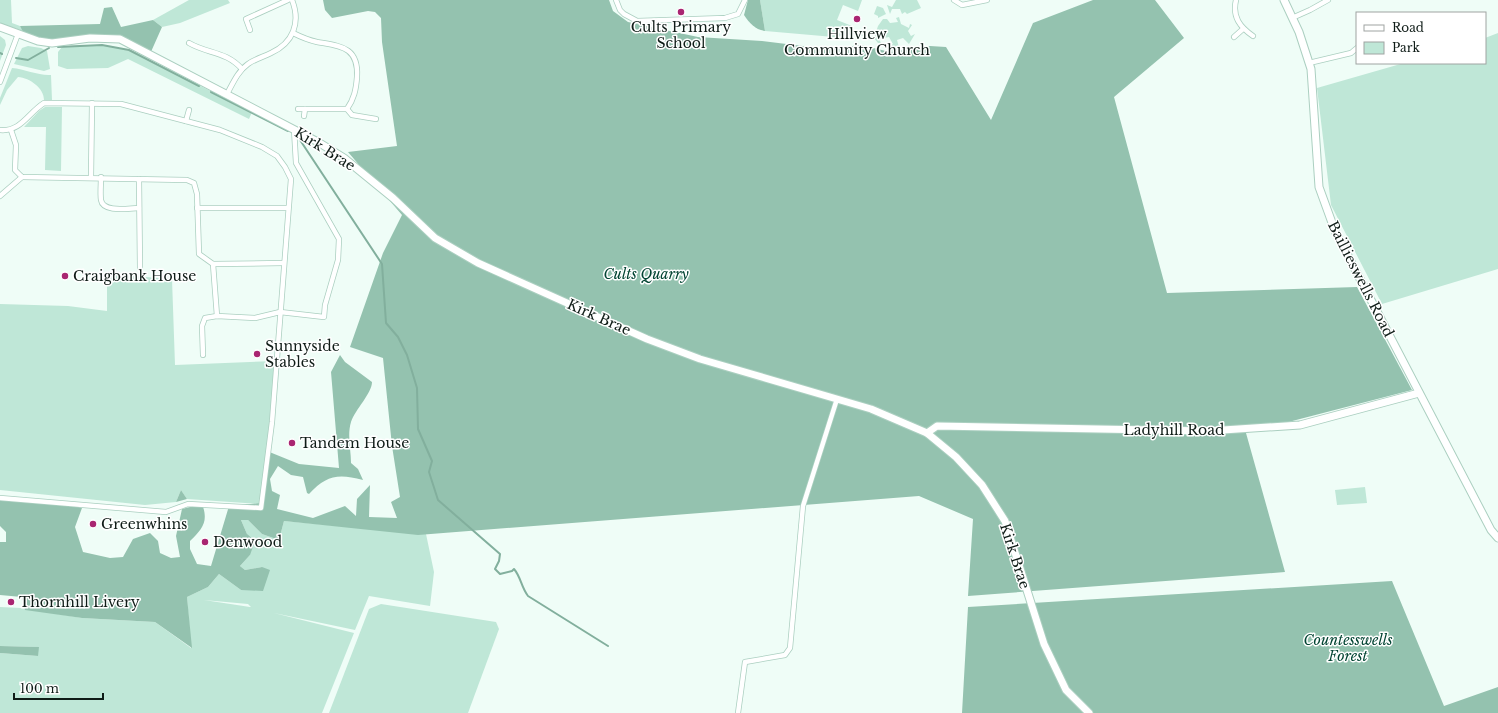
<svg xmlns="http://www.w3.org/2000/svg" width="1498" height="713" viewBox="0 0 1498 713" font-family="'Libre Baskerville',serif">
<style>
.green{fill:#bfe7d7;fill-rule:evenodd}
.forest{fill:#94c2af}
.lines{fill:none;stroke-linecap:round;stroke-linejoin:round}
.stream{stroke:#82af9d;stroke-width:2}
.street-casing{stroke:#abcfc0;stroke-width:6}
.secondary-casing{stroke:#abcfc0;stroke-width:9}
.street{stroke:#fff;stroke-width:4.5}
.secondary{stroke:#fff;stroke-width:7}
.poi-dot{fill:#a92571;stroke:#fff;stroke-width:1.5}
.labels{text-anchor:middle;stroke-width:3;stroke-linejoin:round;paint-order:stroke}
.poi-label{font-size:14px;fill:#0f1c17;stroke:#fff;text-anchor:start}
.street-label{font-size:14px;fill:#0f1c17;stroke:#fff}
.park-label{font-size:14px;font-style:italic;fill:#024432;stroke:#fff}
</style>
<rect width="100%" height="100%" fill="#effdf7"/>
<!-- green -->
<g class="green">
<path d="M 0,0 L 11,0 L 12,23 L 20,26 L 23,31 L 0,23 Z"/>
<path d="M 189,0 L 228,0 L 230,3 L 180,23 L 162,27 L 153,20 Z"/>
<path d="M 760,0 L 862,0 L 858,11 L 843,5 L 837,20 L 852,26 L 850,29 L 870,38 L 855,34 L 834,37 L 765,31 Z"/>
<path d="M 896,0 L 917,0 L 921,8 L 907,14 L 905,12 L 902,14 L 900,9 L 892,9 L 890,14 L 887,5 L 892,7 Z"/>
<path d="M 877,6 L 883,8 L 886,14 L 878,18 L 878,16 L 874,14 Z"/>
<path d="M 899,17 L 901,24 L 909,28 L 910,24 L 912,25 L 908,31 L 911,36 L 915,34 L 909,44 L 903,38 L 897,40 L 900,51 L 890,52 L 887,48 L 893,44 L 889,37 L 879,39 L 881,43 L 878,43 L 874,38 L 878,26 L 883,19 L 887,19 L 890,23 L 898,22 L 896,18 Z"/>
<path d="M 1498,33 L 1498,269 L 1382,304 L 1331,205 L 1317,88 L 1404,63 L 1485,63 L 1485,38 Z"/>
<path d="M 0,36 L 5,40 L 6,45 L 0,61 Z"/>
<path d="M 102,45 L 129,50 L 252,112 L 249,119 L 128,59 L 108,68 L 67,69 L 58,66 L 58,52 L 62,47 Z"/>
<path d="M 28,46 L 41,48 L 47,51 L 50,69 L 44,71 L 14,64 L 22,48 Z"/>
<path d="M 12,68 C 25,69 39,76 51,75 L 52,100 L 44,100 C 44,88 30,78 18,77 L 7,90 L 0,105 L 0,98 Z"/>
<path d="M 45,107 L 62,107 L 61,171 L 45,170 L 46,127 L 24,127 L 39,111 Z"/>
<path d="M 107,274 L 172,279 L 175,365 L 276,361 L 261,504 L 187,499 L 181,490 L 176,502 L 145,505 L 0,490 L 0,304 L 68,306 L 107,311 Z"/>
<path d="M 1365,487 L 1367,503 L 1337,505 L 1335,490 Z"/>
<path d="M 241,520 L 248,520 L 262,534 L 279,540 L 284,521 L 426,534 L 434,572 L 430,606 L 369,596 L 355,630 L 274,613 L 354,633 L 322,713 L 0,713 L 0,653 L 38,656 L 38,647 L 0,646 L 0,607 L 21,608 L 82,618 L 155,622 L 191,648 L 187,597 L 208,587 L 219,574 L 241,590 L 262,567 L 245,570 L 240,566 L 250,555 L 247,534 ZM 204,600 L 248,604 L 251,607 L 250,607 Z"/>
<path d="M 381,604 L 496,622 L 499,629 L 468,713 L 329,713 L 369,609 Z"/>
</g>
<!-- forest -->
<g class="forest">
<path d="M 323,0 L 609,0 L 613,11 L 628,22 L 698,37 L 762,41 L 827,49 L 861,45 L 890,52 L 930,46 L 946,47 L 991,120 L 1033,23 L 1093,0 L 1155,0 L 1184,38 L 1114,97 L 1167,293 L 1357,287 L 1412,390 L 1246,433 L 1285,572 L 968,596 L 973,519 L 919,496 L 418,535 L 284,521 L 279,540 L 262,534 L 248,520 L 241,520 L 247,534 L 255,541 L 250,555 L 240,566 L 245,570 L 262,567 L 270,570 L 263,591 L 241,590 L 219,574 L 208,587 L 187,597 L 192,648 L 155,622 L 82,618 L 25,610 L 22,597 L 0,595 L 0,542 L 6,542 L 6,532 L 0,526 L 0,499 L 67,504 L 82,508 L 75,527 L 83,552 L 110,558 L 123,557 L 133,539 L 150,533 L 158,541 L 160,553 L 171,558 L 180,557 L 176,536 L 182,509 L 202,504 C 209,522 202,529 190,541 L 190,549 L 197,564 L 211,566 L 229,506 L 261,503 L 267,451 L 299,464 L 339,468 L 331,372 L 340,355 L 345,362 L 372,382 C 372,393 355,410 351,422 C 347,435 351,450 351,463 L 358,469 L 363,480 C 337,473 326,476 309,494 L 307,493 L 303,477 L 291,475 L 278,466 L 270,479 L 272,491 L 280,495 L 277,509 L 313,518 L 345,506 L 356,516 L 357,499 L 370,485 L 369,517 L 397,518 L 391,502 L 400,497 L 392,446 L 383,358 L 350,347 L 383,253 L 402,215 L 348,152 L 397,146 L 382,42 L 381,18 L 375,12 L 368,11 L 332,18 L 325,10 Z"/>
<path d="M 748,0 L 760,0 L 765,31 C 756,30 749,23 744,15 Z"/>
<path d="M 112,7 L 121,27 L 153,20 L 162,27 L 150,54 L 120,39 L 52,43 L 25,36 L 20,26 L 100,24 L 104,8 Z"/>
<path d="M 181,490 L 187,499 L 176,502 Z"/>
<path d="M 1392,581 L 1444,706 L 1498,687 L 1498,713 L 962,713 L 968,607 Z"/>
<path d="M 0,646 L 39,647 L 38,656 L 0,653 Z"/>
</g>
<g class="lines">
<!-- stream -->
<g class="stream">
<path d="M 58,47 L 102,45 L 129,50 L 199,86"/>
<path d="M 0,53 L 2,54"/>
<path d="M 16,58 L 28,60 L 49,48"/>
<path d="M 211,92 L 288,131"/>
<path d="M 300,140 L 382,264 L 386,323 L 398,337 L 407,355 L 417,388 L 418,429 L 432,461 L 429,472 L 438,500 L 500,554 L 499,561 L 495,569 L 500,574 L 512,571 L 514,569 C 521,577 521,587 528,596 L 608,646"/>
</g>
<!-- street casing -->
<g class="street-casing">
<g id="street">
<path d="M 616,0 L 620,10 L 624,14 L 637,21 L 725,18 L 738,14 L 745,0"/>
<path d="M 954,0 L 962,5 L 987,0"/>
<path d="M 1236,0 C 1232,17 1240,27 1253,36"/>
<path d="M 1292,18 L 1310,10 L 1328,0"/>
<path d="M 250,30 L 246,19 L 288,0"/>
<path d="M 293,33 C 301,37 308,40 317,42 C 339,46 359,46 357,77 C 356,90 354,99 347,109"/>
<path d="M 1234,37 L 1243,29"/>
<path d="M 189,43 C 208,54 226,51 242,69"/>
<path d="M 1309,63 L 1351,53 L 1357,48"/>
<path d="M 0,82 L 18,34"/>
<path d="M 227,94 C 233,83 238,71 248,64 C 255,59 263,57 271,53 C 293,43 301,23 292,0"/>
<path d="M 298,109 L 347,109 L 352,115 L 376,119"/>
<path d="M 304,116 L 305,109"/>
<path d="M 186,121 L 189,110"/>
<path d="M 0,130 C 21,132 28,113 44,103 L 121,104 L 220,130 L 262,147 L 277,156 L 285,167 L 291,179 L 272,422 L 261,508 L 188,504 L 166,512 L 0,498"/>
<path d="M 11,130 L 16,145 L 15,170 L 22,177 L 187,180 L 194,183 L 197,194 L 199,254 L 213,264 L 217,316"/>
<path d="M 91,177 L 92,103"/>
<path d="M 101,177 C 101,184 100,193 101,200 C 103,213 129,208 139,208"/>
<path d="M 139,179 L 140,268"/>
<path d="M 0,196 L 22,177"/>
<path d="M 197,208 L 288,208"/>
<path d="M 213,264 L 283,263"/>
<path d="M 203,355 L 202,326 L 205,318 L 217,316 L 255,318 L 280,312 L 324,317 L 325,305 L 338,260 L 339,239 L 296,163 L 294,129"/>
<path d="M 738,713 L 745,662 L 785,655 L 790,648 L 803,506 L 837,399"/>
</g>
</g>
<!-- secondary casing -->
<g class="secondary-casing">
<g id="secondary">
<path d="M 1284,0 L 1299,32 L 1311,69 L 1319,187 L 1335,231 L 1491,530 L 1498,538"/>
<path d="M 0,27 L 38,41 L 52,43 L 90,38 L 120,39 L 318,142 L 344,158 L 393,198 L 435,238 L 478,263 L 647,339 L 700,359 L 871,409 L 927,433 L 956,457 L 982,485 L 1005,521 L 1044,644 L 1066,690 L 1089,713"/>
<path d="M 927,433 L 937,426 L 1208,431 L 1300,425 L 1419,393"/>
</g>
</g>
<!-- street -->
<use href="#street" class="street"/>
<!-- secondary -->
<use href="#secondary" class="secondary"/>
</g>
<!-- markers -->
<g class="poi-dot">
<circle cx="681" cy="12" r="4"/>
<circle cx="857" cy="19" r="4"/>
<circle cx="65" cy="276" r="4"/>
<circle cx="257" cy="354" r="4"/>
<circle cx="292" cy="443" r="4"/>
<circle cx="93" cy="524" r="4"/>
<circle cx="205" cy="542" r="4"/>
<circle cx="11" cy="602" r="4"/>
</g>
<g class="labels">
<!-- poi labels -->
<g class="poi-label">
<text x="681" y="32" text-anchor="middle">Cults Primary<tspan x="681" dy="16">School</tspan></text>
<text x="857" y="39" text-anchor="middle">Hillview<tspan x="857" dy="16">Community Church</tspan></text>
<text x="73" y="281">Craigbank House</text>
<text x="265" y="351">Sunnyside<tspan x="265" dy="16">Stables</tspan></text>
<text x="300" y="448">Tandem House</text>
<text x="101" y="529">Greenwhins</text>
<text x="213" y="547">Denwood</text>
<text x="19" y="607">Thornhill Livery</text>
</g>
<!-- street labels -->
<g class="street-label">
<text transform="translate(325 149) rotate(32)" y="5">Kirk Brae</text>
<text transform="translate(1361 279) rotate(63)" y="5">Baillieswells Road</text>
<text transform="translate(599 317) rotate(24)" y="5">Kirk Brae</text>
<text x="1174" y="435">Ladyhill Road</text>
<text transform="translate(1015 556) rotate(72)" y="5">Kirk Brae</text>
</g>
<!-- park labels -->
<g class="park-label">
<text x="646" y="279">Cults Quarry</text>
<text x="1348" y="645">Countesswells<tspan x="1348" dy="16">Forest</tspan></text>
</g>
</g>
<!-- legend -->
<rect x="1356" y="12" width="130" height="52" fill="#ffffff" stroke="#9fa4a2"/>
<rect x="1364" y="25" width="20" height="6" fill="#ffffff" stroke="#9fa4a2"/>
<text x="1392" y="32" font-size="12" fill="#0f1c17">Road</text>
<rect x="1364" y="42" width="20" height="12" fill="#bfe7d7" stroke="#9fa4a2"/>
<text x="1392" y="52" font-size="12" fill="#0f1c17">Park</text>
<!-- scale -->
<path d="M14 693v6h89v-6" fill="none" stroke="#0f1c17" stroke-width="2"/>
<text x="20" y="693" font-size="12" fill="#0f1c17" stroke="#ffffff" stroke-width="3" paint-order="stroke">100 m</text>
</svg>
